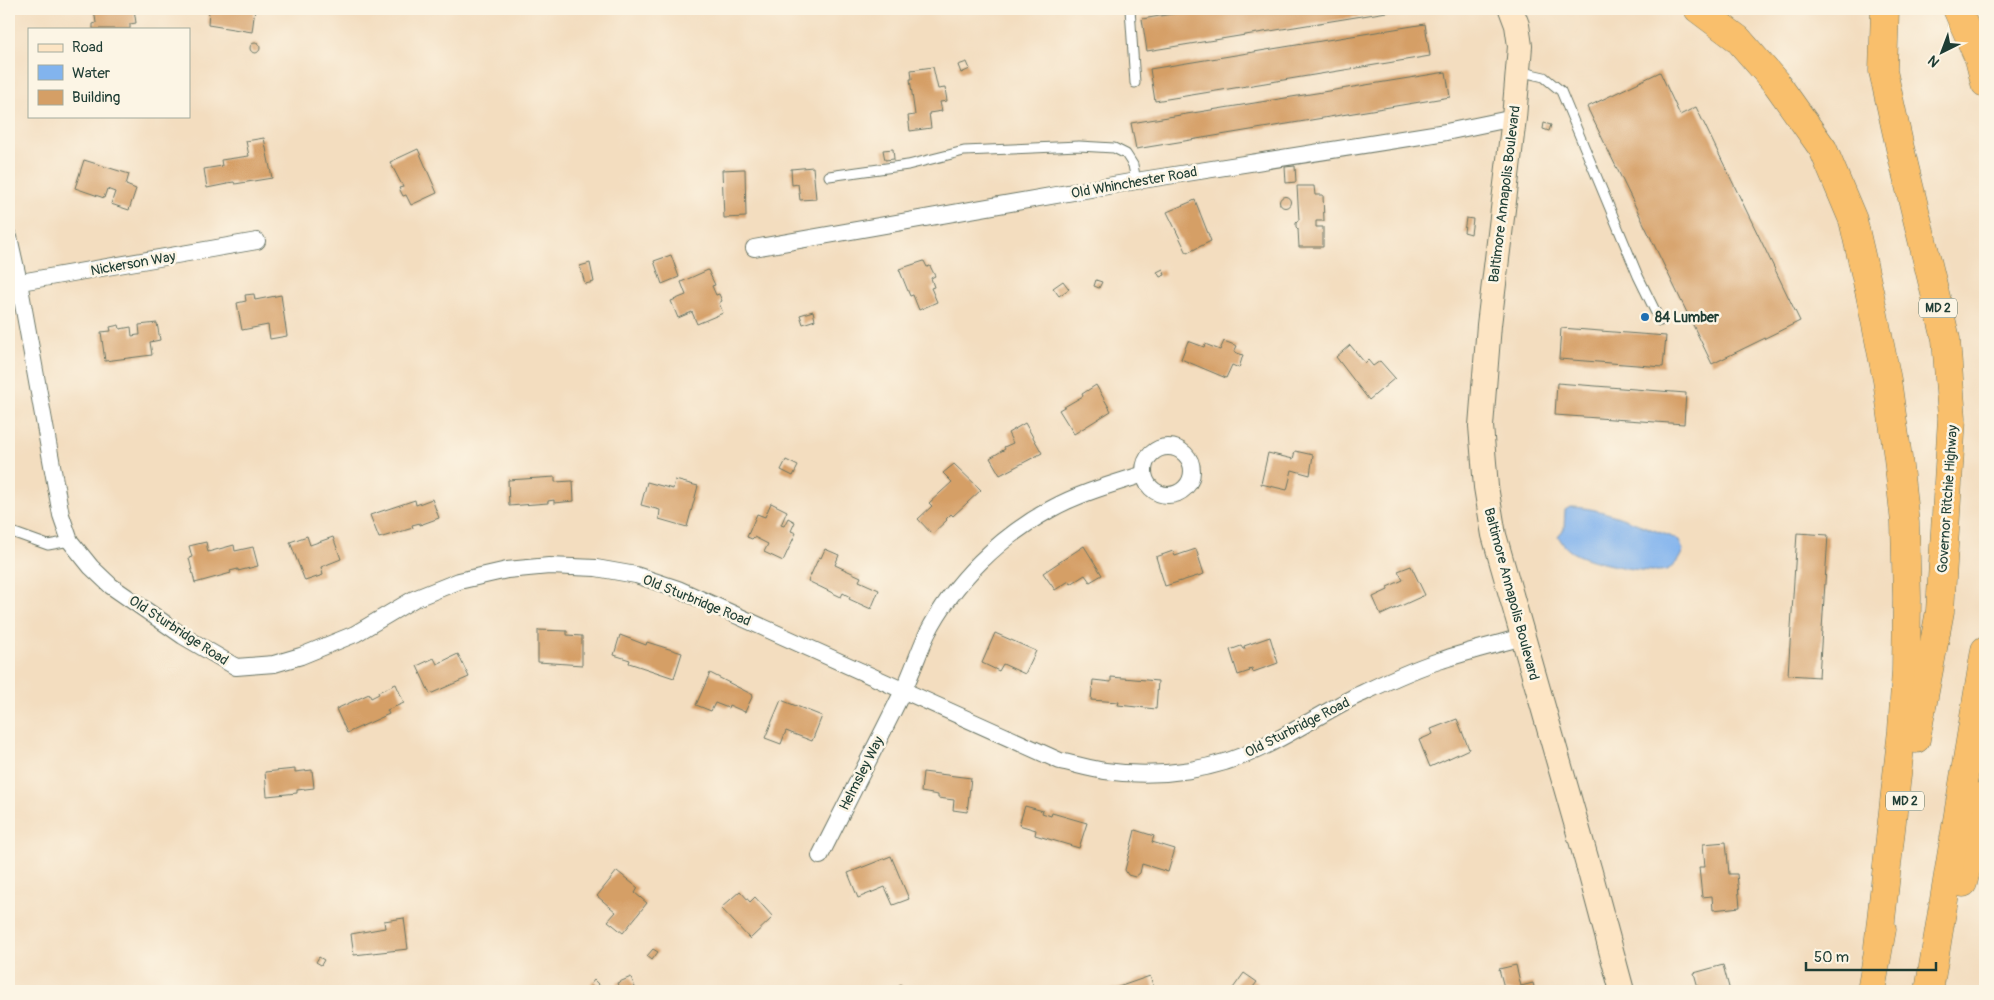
<svg xmlns="http://www.w3.org/2000/svg" width="1994" height="1000" viewBox="0 0 1994 1000" font-family="Pangolin,sans-serif">
<style>
.water{fill:#82b4ee;stroke:#507891}
.building{fill:#d59f66}
.lines{fill:none;stroke-linecap:round;stroke-linejoin:round}
.lane-casing{stroke:#697565;stroke-width:11}
.street-casing{stroke:#697565;stroke-width:18}
.secondary-casing{stroke:#697565;stroke-width:26}
.highway-casing{stroke:#697565;stroke-width:29}
.lane{stroke:#fff;stroke-width:9}
.street{stroke:#fff;stroke-width:16}
.secondary{stroke:#fde5c4;stroke-width:24}
.highway{stroke:#f9bf6c;stroke-width:28}
.poi-dot{fill:#1f6fb2;stroke:#fcf5e5;stroke-width:2}
.labels{text-anchor:middle;stroke-width:5;stroke-linejoin:round;paint-order:stroke}
.shield{fill:#fcf5e5;stroke:#617469;stroke-width:1}
.shield-label{font-size:12px;font-weight:bold;fill:#1f3d34}
.street-label{font-size:14px;fill:#1f3d34;stroke:#fcf5e5}
.poi-label{font-size:14px;font-weight:bold;fill:#1f3d34;stroke:#fcf5e5;text-anchor:start}
</style>
<rect width="100%" height="100%" fill="#fcf5e5"/>
<filter id="ink" filterUnits="userSpaceOnUse"><feTurbulence type="fractalNoise" baseFrequency=".02" numOctaves="2"/><feDisplacementMap in="SourceGraphic" scale="10" xChannelSelector="R" yChannelSelector="G"/><feConvolveMatrix kernelMatrix="1 2 1 2 8 2 1 2 1" color-interpolation-filters="sRGB"/></filter>
<filter id="wash" filterUnits="userSpaceOnUse"><feTurbulence type="fractalNoise" baseFrequency=".0096" numOctaves="4" result="noise"/><feDisplacementMap in="SourceGraphic" scale="20" xChannelSelector="R" yChannelSelector="G"/><feGaussianBlur stdDeviation="1.12" result="paint"/><feColorMatrix in="noise" values="0 0 0 0 0 0 0 0 0 0 0 0 0 0 0 0 0 1.4 0 .05"/><feComposite in="paint" operator="in"/></filter>
<g filter="url(#wash)">
<rect width="100%" height="100%" fill="#f3ddbf"/>
<!-- water -->
<path class="water" d="M 1570,507 C 1603,507 1638,525 1670,536 L 1679,541 L 1683,550 C 1680,558 1675,567 1666,570 C 1651,575 1588,562 1574,553 C 1567,550 1562,543 1558,536 L 1564,529 L 1565,510 Z"/>
<g id="blocks">
<!-- building -->
<g class="building">
<path d="M 94,9 L 134,9 L 136,23 L 130,24 L 130,29 L 93,29 L 93,24 L 96,23 Z"/>
<path d="M 209,9 L 255,9 L 252,32 L 208,25 Z"/>
<path d="M 1202,9 L 1399,9 L 1399,10 L 1147,51 L 1142,19 Z"/>
<path d="M 1425,24 L 1430,56 L 1155,101 L 1150,69 Z"/>
<circle cx="255" cy="48" r="5"/>
<path d="M 967,62 L 970,69 L 961,73 L 958,65 Z"/>
<path d="M 933,67 L 938,89 L 945,88 L 947,101 L 940,102 L 942,111 L 929,113 L 931,128 L 910,131 L 908,116 L 915,115 L 910,79 L 912,79 L 911,70 Z"/>
<path d="M 1446,72 L 1450,97 L 1136,149 L 1131,123 Z"/>
<path d="M 1660,72 L 1680,115 L 1696,107 L 1800,321 L 1712,364 L 1587,107 Z"/>
<path d="M 1544,123 L 1551,125 L 1549,131 L 1543,129 Z"/>
<path d="M 264,138 L 272,178 L 235,184 L 234,182 L 227,183 L 227,184 L 207,188 L 204,169 L 222,166 L 221,160 L 249,156 L 246,141 Z"/>
<path d="M 418,149 L 437,193 L 411,205 L 406,195 L 403,196 L 399,188 L 403,187 L 390,162 Z"/>
<path d="M 893,149 L 894,159 L 885,160 L 883,150 Z"/>
<path d="M 84,160 L 129,174 L 126,185 L 136,189 L 129,210 L 111,204 L 115,192 L 107,189 L 104,198 L 75,188 Z"/>
<path d="M 1295,166 L 1296,182 L 1286,183 L 1285,167 Z"/>
<path d="M 813,167 L 816,199 L 800,200 L 798,184 L 792,185 L 791,169 Z"/>
<path d="M 743,169 L 745,169 L 746,217 L 724,218 L 722,170 Z"/>
<path d="M 1297,186 L 1314,186 L 1315,195 L 1323,195 L 1324,221 L 1316,221 L 1316,227 L 1323,227 L 1323,247 L 1299,247 L 1298,229 L 1296,227 L 1296,223 L 1299,220 Z"/>
<circle cx="1285" cy="202" r="5.5"/>
<path d="M 1195,200 L 1211,241 L 1187,253 L 1167,212 Z"/>
<path d="M 1466,218 L 1473,219 L 1471,234 L 1464,232 Z"/>
<path d="M 671,255 L 679,277 L 662,284 L 654,261 Z"/>
<path d="M 924,261 L 927,267 L 930,266 L 935,276 L 931,278 L 934,287 L 931,288 L 937,302 L 919,310 L 913,295 L 910,296 L 899,269 Z"/>
<path d="M 590,263 L 594,282 L 585,284 L 580,266 Z"/>
<path d="M 1163,269 L 1165,275 L 1160,277 L 1157,272 Z"/>
<path d="M 708,270 L 715,285 L 712,286 L 716,295 L 719,294 L 722,301 L 719,303 L 723,313 L 697,324 L 692,312 L 678,318 L 671,301 L 686,295 L 681,282 Z"/>
<path d="M 1096,280 L 1102,282 L 1099,288 L 1094,286 Z"/>
<path d="M 1063,281 L 1069,289 L 1059,296 L 1053,288 Z"/>
<path d="M 254,294 L 255,300 L 281,295 L 287,336 L 270,339 L 268,325 L 242,330 L 237,303 L 246,301 L 245,295 Z"/>
<path d="M 813,311 L 815,320 L 803,324 L 800,315 Z"/>
<path d="M 157,323 L 160,340 L 150,342 L 152,355 L 105,361 L 101,332 L 111,331 L 110,327 L 119,325 L 120,329 L 131,327 L 132,336 L 138,335 L 140,335 L 139,325 Z"/>
<path d="M 1561,328 L 1666,336 L 1663,367 L 1559,359 Z"/>
<path d="M 1188,341 L 1204,347 L 1205,344 L 1220,350 L 1224,341 L 1237,346 L 1234,352 L 1243,355 L 1239,368 L 1232,365 L 1226,378 L 1181,359 Z"/>
<path d="M 1350,345 L 1365,363 L 1368,360 L 1373,366 L 1380,361 L 1395,378 L 1369,400 L 1336,357 Z"/>
<path d="M 1557,383 L 1686,393 L 1684,424 L 1555,415 Z"/>
<path d="M 1096,385 L 1111,411 L 1074,434 L 1059,410 L 1083,396 L 1082,394 Z"/>
<path d="M 1025,423 L 1042,453 L 1000,475 L 990,458 L 1005,449 L 1004,447 L 1013,443 L 1008,433 Z"/>
<path d="M 1295,451 L 1313,455 L 1310,475 L 1292,470 L 1287,490 L 1261,484 L 1268,453 L 1293,459 Z"/>
<path d="M 786,460 L 798,466 L 793,476 L 781,470 Z"/>
<path d="M 954,464 L 981,490 L 953,516 L 951,514 L 946,519 L 947,520 L 932,534 L 918,519 L 932,506 L 929,503 L 952,482 L 943,473 Z"/>
<path d="M 555,477 L 555,482 L 573,481 L 574,501 L 554,503 L 554,500 L 548,501 L 548,503 L 509,506 L 508,480 Z"/>
<path d="M 675,480 L 698,486 L 687,527 L 659,519 L 660,510 L 641,505 L 647,482 L 673,489 Z"/>
<path d="M 432,499 L 439,518 L 420,525 L 420,523 L 412,525 L 413,528 L 379,538 L 370,515 L 415,500 L 416,505 Z"/>
<path d="M 771,503 L 787,511 L 781,525 L 784,526 L 788,518 L 795,522 L 791,531 L 796,533 L 783,561 L 764,552 L 768,544 L 754,537 L 752,539 L 747,537 L 757,514 L 765,517 Z"/>
<path d="M 1797,533 L 1828,535 L 1819,677 L 1788,675 Z"/>
<path d="M 307,536 L 310,545 L 333,537 L 341,559 L 321,567 L 323,575 L 305,581 L 290,542 Z"/>
<path d="M 206,542 L 208,552 L 234,545 L 235,551 L 253,547 L 258,566 L 238,571 L 238,569 L 230,571 L 231,573 L 195,583 L 189,558 L 192,557 L 189,546 Z"/>
<path d="M 1084,546 L 1102,575 L 1090,582 L 1085,575 L 1071,584 L 1069,581 L 1055,590 L 1043,573 Z"/>
<path d="M 825,549 L 839,555 L 835,565 L 861,577 L 859,581 L 879,590 L 871,609 L 849,599 L 850,597 L 843,593 L 841,597 L 808,581 L 819,557 L 821,558 Z"/>
<path d="M 1196,549 L 1204,574 L 1165,586 L 1156,557 L 1173,551 L 1175,556 Z"/>
<path d="M 1411,566 L 1425,595 L 1381,615 L 1373,597 L 1388,590 L 1387,587 L 1403,580 L 1398,571 Z"/>
<path d="M 538,630 L 567,631 L 567,635 L 582,636 L 582,665 L 538,662 Z"/>
<path d="M 995,633 L 1036,651 L 1025,674 L 1003,664 L 999,671 L 982,663 Z"/>
<path d="M 620,635 L 646,645 L 647,642 L 682,653 L 674,678 L 629,663 L 630,660 L 614,655 Z"/>
<path d="M 1270,637 L 1278,663 L 1253,672 L 1252,668 L 1249,669 L 1250,671 L 1238,675 L 1230,650 L 1241,646 L 1243,649 L 1245,649 L 1244,646 Z"/>
<path d="M 458,654 L 469,677 L 430,694 L 417,666 L 434,658 L 437,664 Z"/>
<path d="M 710,673 L 753,695 L 745,712 L 729,705 L 728,708 L 715,703 L 711,711 L 696,705 Z"/>
<path d="M 1111,677 L 1158,681 L 1156,709 L 1118,705 L 1119,702 L 1091,700 L 1093,680 L 1111,682 Z"/>
<path d="M 396,684 L 404,703 L 387,710 L 389,714 L 347,733 L 336,709 L 369,694 L 371,698 L 379,694 L 378,692 Z"/>
<path d="M 781,700 L 822,716 L 812,741 L 786,731 L 781,744 L 765,738 Z"/>
<path d="M 1457,719 L 1469,749 L 1430,767 L 1419,740 L 1433,734 L 1431,729 Z"/>
<path d="M 295,769 L 295,772 L 312,770 L 314,788 L 297,790 L 297,793 L 267,796 L 265,772 Z"/>
<path d="M 923,772 L 971,778 L 967,812 L 953,810 L 954,800 L 938,798 L 938,795 L 921,792 Z"/>
<path d="M 1025,806 L 1043,811 L 1042,813 L 1051,816 L 1052,813 L 1087,823 L 1079,848 L 1035,835 L 1036,830 L 1019,825 Z"/>
<path d="M 1135,830 L 1154,836 L 1152,842 L 1175,849 L 1168,872 L 1142,864 L 1140,873 L 1135,877 L 1128,875 L 1125,870 Z"/>
<path d="M 1726,842 L 1729,874 L 1737,874 L 1740,907 L 1713,910 L 1712,896 L 1702,897 L 1699,867 L 1705,867 L 1703,844 Z"/>
<path d="M 891,856 L 909,899 L 893,905 L 885,887 L 858,898 L 848,873 Z"/>
<path d="M 617,871 L 638,888 L 635,893 L 647,903 L 623,933 L 608,921 L 616,912 L 597,896 Z"/>
<path d="M 740,891 L 750,902 L 755,897 L 773,917 L 750,939 L 721,908 Z"/>
<path d="M 404,918 L 408,949 L 354,955 L 351,934 L 385,928 L 384,921 Z"/>
<path d="M 653,949 L 658,952 L 652,960 L 647,956 Z"/>
<path d="M 319,957 L 324,960 L 321,965 L 316,962 Z"/>
<path d="M 1516,965 L 1521,986 L 1533,983 L 1535,991 L 1512,991 L 1511,990 L 1505,991 L 1499,969 Z"/>
<path d="M 1723,965 L 1730,991 L 1699,991 L 1694,973 Z"/>
<path d="M 1244,973 L 1257,982 L 1250,991 L 1231,991 Z"/>
<path d="M 1150,976 L 1155,991 L 1107,991 Z"/>
<path d="M 631,977 L 636,990 L 620,991 L 617,983 Z"/>
<path d="M 594,980 L 600,986 L 596,991 L 590,985 Z"/>
<path d="M 900,984 L 908,991 L 898,991 L 896,989 Z"/>
</g>
</g>
</g>
<g filter="url(#ink)">
<use href="#blocks" fill-opacity="0" stroke="#697565" stroke-width="1"/>
<g class="lines">
<!-- lane casing -->
<g class="lane-casing">
<g id="lane">
<path d="M 1130,9 L 1135,83"/>
<path d="M 1518,71 L 1544,77 L 1561,91 L 1638,276 L 1660,321"/>
<path d="M 829,176 L 908,165 L 964,151 L 1079,146 L 1114,148 L 1126,154 L 1133,165 L 1136,181"/>
<path d="M 9,531 L 48,545 L 70,541"/>
</g>
</g>
<!-- street casing -->
<g class="street-casing">
<g id="street">
<path d="M 9,237 L 19,282 L 61,515 L 70,541 L 91,567 L 111,586 L 183,636 L 236,667 L 274,664 L 301,656 L 355,634 L 414,599 L 459,581 L 507,570 L 549,566 L 596,568 L 636,575 L 678,589 L 1060,761 C 1075,764 1090,769 1105,771 C 1160,779 1218,770 1267,745 C 1297,730 1325,712 1354,697 C 1382,684 1412,669 1442,660 C 1468,651 1495,645 1522,637"/>
<path d="M 754,248 L 1136,181 L 1446,132 L 1514,118"/>
<path d="M 9,284 L 257,241"/>
<circle cx="1168" cy="471" r="24"/>
<path d="M 820,856 C 847,802 875,748 902,693 C 912,674 918,653 927,634 C 954,581 1000,537 1051,509 C 1080,493 1113,484 1144,474"/>
</g>
</g>
<!-- secondary casing -->
<g class="secondary-casing">
<path id="secondary" d="M 1511,9 L 1517,25 L 1520,46 L 1514,118 L 1489,325 L 1481,426 L 1486,487 L 1494,535 L 1590,872 L 1622,991"/>
</g>
<!-- highway casing -->
<g class="highway-casing">
<g id="highway">
<path d="M 1698,9 L 1738,39 L 1777,84 L 1823,149 L 1853,220 L 1870,295 L 1887,380 L 1898,458 L 1905,523 L 1907,598 L 1906,671 L 1902,730 L 1878,947"/>
<path d="M 1885,9 L 1883,71 L 1900,148 L 1946,339 L 1952,418 L 1940,611 L 1916,739"/>
<path d="M 1957,9 L 1979,59 L 1985,83"/>
<path d="M 1963,883 L 1985,795"/>
<path d="M 1871,991 L 1882,929"/>
<path d="M 1929,991 L 1985,650"/>
</g>
</g>
<!-- lane -->
<use href="#lane" class="lane"/>
<!-- street -->
<use href="#street" class="street"/>
<!-- secondary -->
<use href="#secondary" class="secondary"/>
<!-- highway -->
<use href="#highway" class="highway"/>
</g>
</g>
<!-- markers -->
<circle class="poi-dot" cx="1645" cy="317" r="5"/>
<g class="labels">
<!-- shield labels -->
<g class="shield">
<rect x="1919" y="298.5" width="38" height="19" rx="4"/>
<rect x="1886" y="791.5" width="38" height="19" rx="4"/>
</g>
<g class="shield-label">
<text x="1938" y="312">MD 2</text>
<text x="1905" y="805">MD 2</text>
</g>
<!-- street labels -->
<g class="street-label">
<text transform="translate(1134 182) rotate(-10)" y="5">Old Whinchester Road</text>
<text transform="translate(1504 194) rotate(-83)" y="5">Baltimore Annapolis Boulevard</text>
<text transform="translate(133 263) rotate(-10)" y="5">Nickerson Way</text>
<text transform="translate(1947 499) rotate(-86)" y="5">Governor Ritchie Highway</text>
<text transform="translate(1512 594) rotate(75)" y="5">Baltimore Annapolis Boulevard</text>
<text transform="translate(697 600) rotate(22)" y="5">Old Sturbridge Road</text>
<text transform="translate(179 630) rotate(33)" y="5">Old Sturbridge Road</text>
<text transform="translate(1297 727) rotate(-27)" y="5">Old Sturbridge Road</text>
<text transform="translate(861 773) rotate(-63)" y="5">Helmsley Way</text>
</g>
<!-- poi labels -->
<g class="poi-label">
<text x="1655" y="322">84 Lumber</text>
</g>
</g>
<!-- margin -->
<rect width="1994" height="1000" fill="none" stroke="#fcf5e5" stroke-width="30"/>
<!-- legend -->
<rect x="28" y="28" width="162" height="90" fill="#fcf5e5" stroke="#a4ab9e"/>
<rect x="38" y="44" width="25" height="8" fill="#fde5c4" stroke="#a4ab9e"/>
<text x="72" y="52" font-size="15" fill="#1f3d34">Road</text>
<rect x="38" y="65" width="25" height="15" fill="#82b4ee" stroke="#a4ab9e"/>
<text x="72" y="78" font-size="15" fill="#1f3d34">Water</text>
<rect x="38" y="90" width="25" height="15" fill="#d59f66" stroke="#a4ab9e"/>
<text x="72" y="102" font-size="15" fill="#1f3d34">Building</text>
<!-- north arrow -->
<g transform="translate(1942 52) rotate(222)" stroke="#fcf5e5" stroke-width="4" paint-order="stroke">
<path d="M0-4L9 19L0 12L-9 19Z" fill="#1f3d34"/>
<text y="-8" font-size="14" font-weight="bold" text-anchor="middle" fill="#1f3d34">N</text>
</g>
<!-- scale -->
<path d="M1806 962v8h130v-8" fill="none" stroke="#1f3d34" stroke-width="2.5"/>
<text x="1814" y="962" font-size="15" fill="#1f3d34" stroke="#fcf5e5" stroke-width="4" paint-order="stroke">50 m</text>
</svg>
